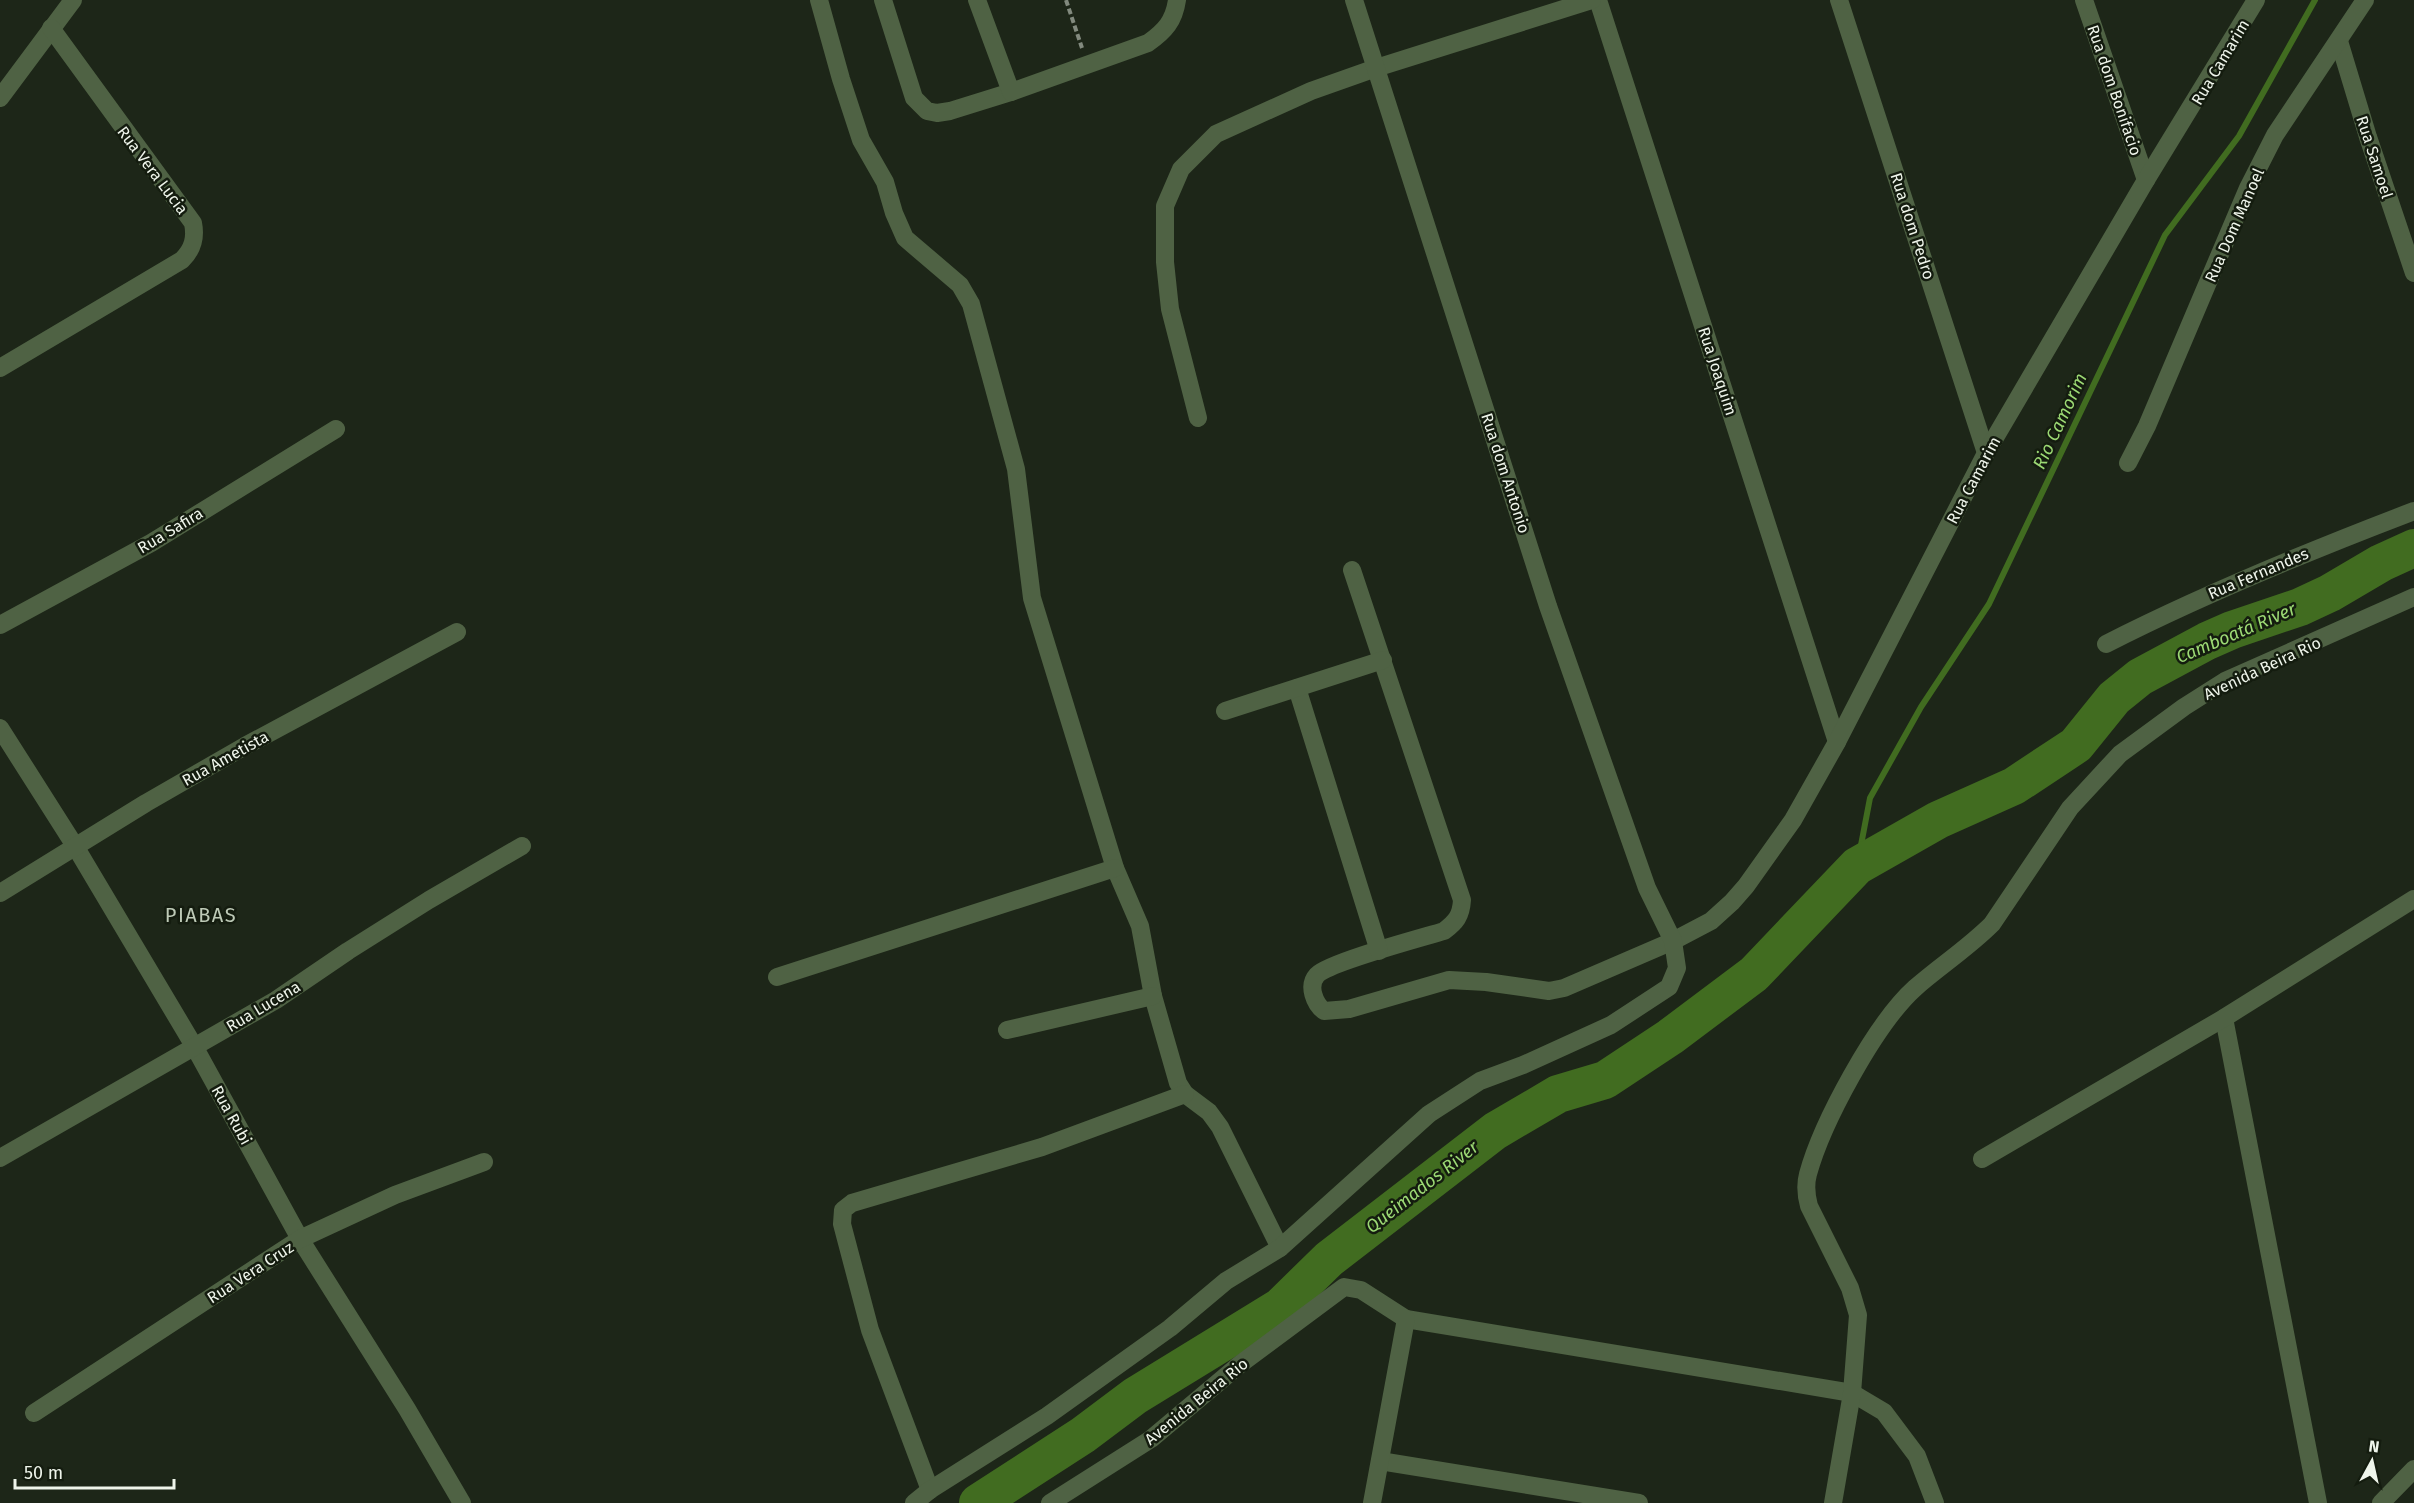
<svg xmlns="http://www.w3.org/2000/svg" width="2414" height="1503" viewBox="0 0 2414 1503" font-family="'Fira Sans',sans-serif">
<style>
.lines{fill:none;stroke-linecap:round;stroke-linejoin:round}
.stream{stroke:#416c20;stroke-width:6}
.river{stroke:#416c20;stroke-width:38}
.path{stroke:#828a7e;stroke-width:4;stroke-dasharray:6 3;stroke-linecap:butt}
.minor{stroke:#4f6244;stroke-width:18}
.labels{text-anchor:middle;stroke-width:5;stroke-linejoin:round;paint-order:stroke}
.street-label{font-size:16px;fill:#eff5eb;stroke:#141c0f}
.water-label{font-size:18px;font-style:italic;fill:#9cd974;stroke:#141c0f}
.quarter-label{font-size:20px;letter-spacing:1.5px;fill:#becab7;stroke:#141c0f}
</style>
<rect width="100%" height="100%" fill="#1d2618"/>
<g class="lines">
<!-- stream -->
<path class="stream" d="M 1857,866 L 1870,798 L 1921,707 L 1989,604 L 2165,235 L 2239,136 L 2315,0"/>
<!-- river -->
<path class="river" d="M 978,1503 L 1083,1435 L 1135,1396 L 1280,1307 L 1329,1259 L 1495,1131 L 1558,1094 L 1605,1080 L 1670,1037 L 1754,974 L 1857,866 L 1938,820 L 2014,786 L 2076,745 L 2114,698 L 2140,677 L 2207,641 L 2232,630 L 2300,607 L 2330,593 L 2381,563 L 2414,548"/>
<!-- path -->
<path class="path" d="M 1066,0 L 1082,48"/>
<!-- minor -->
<g class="minor">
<path d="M 819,0 L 841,79 L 861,140 L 885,182 L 894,213 L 905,238 L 960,285 L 971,304 L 1016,469 L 1032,598 L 1115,868 L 1140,926 L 1153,996 L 1178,1083 L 1185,1094 L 1209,1112 L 1220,1127 L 1280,1248"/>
<path d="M 883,0 L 914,98 L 927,111 L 937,113 L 950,111 L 1011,92"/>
<path d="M 977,0 L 1011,92 L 1148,43 C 1165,31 1174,21 1177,0"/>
<path d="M 1598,0 L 1837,742"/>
<path d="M 1839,0 L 1986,453"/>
<path d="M 2084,0 L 2146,180"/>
<path d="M 2339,41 L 2368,137 L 2414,273"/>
<path d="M 0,98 L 73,0"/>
<path d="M 0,368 L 182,260 C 193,249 196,238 193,223 L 51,28"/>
<path d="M 1198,418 L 1170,309 L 1165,262 L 1165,206 L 1181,169 L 1216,134 L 1311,91 L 1376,68 L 1592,0"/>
<path d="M 2128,463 L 2147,426 L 2248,188 L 2275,135 L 2365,0"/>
<path d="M 1352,570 L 1462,900 C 1461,916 1456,922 1444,931 C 1421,938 1330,962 1317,975 C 1307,986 1315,1004 1324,1011 L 1349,1009 L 1449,980 L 1486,982 L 1549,991 L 1564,988 L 1673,941 L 1711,921 L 1732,902 L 1746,886 L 1793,820 L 1837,742 L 1986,453 L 2146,180 L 2256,0"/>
<path d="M 0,625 L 151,543 L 336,429"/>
<path d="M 2106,644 C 2206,593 2309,551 2414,511"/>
<path d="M 1297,688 L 1379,951"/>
<path d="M 1225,711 L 1383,660"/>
<path d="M 0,728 L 75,846 L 194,1046 L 300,1239 L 407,1409 L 462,1503"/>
<path d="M 0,893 L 146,803 L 245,746 L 457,632"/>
<path d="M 777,977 L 1115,868"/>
<path d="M 2224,1018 L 2318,1503"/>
<path d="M 1007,1030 L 1153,996"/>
<path d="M 0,1158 L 276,1000 L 348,951 L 429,900 L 522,846"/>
<path d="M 1982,1159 L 2224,1018 L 2414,899"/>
<path d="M 1406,1319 L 1852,1393 L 1884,1412 L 1917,1456 L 1935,1503"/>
<path d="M 34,1413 L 300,1239 L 395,1195 L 484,1162"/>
<path d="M 1380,1461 L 1639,1503"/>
<path d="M 930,1490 L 870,1330 L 842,1224 L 843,1210 L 852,1203 L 1042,1147 L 1185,1094"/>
<path d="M 914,1503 L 930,1490 L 1047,1416 L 1170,1328 L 1226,1281 L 1280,1248 L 1429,1114 L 1480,1081 L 1523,1065 L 1611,1025 L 1669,987 L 1677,968 L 1673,941 L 1647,888 L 1548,606 L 1354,0"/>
<path d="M 1050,1503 L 1151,1439 L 1239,1365 L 1344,1287 L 1361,1290 L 1406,1319 L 1372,1503"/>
<path d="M 1833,1503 L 1852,1393 L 1858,1315 L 1850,1288 L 1809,1206 C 1806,1195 1805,1185 1808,1174 C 1822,1123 1875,1024 1915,988 C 1940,966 1968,948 1992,924 L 2070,808 L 2120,754 L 2184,707 L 2225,681 L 2414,597"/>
<path d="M 2381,1503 L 2414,1469"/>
</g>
</g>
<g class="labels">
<!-- street labels -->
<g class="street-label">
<text transform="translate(2220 62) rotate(-59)" y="6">Rua Camarim</text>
<text transform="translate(2115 90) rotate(71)" y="6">Rua dom Bonifacio</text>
<text transform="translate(2375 157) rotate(72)" y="6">Rua Samoel</text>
<text transform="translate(153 170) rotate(53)" y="6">Rua Vera Lucia</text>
<text transform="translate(2234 225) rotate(-66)" y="6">Rua Dom Manoel</text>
<text transform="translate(1913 226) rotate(72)" y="6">Rua dom Pedro</text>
<text transform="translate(1718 371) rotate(72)" y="6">Rua Joaquim</text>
<text transform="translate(1506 473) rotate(72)" y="6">Rua dom Antonio</text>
<text transform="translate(1973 480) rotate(-62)" y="6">Rua Camarim</text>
<text transform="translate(170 530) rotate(-31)" y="6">Rua Safira</text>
<text transform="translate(2258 573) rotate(-23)" y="6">Rua Fernandes</text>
<text transform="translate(2262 668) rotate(-25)" y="6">Avenida Beira Rio</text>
<text transform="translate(225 758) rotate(-29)" y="6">Rua Ametista</text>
<text transform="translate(263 1006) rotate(-31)" y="6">Rua Lucena</text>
<text transform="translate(232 1115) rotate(61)" y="6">Rua Rubi</text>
<text transform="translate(250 1272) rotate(-33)" y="6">Rua Vera Cruz</text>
<text transform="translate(1196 1401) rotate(-39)" y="6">Avenida Beira Rio</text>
</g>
<!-- water labels -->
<g class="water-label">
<text transform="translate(2060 421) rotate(-65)" y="6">Rio Camorim</text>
<text transform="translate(2236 633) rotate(-23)" y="6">Camboatá River</text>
<text transform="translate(1422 1187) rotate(-38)" y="6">Queimados River</text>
</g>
<!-- quarter labels -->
<g class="quarter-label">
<text x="201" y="922">PIABAS</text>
</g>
</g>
<!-- north arrow -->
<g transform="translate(2372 1461) rotate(8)" stroke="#141c0f" stroke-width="4.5" paint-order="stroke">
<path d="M0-4.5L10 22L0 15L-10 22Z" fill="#eff5eb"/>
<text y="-9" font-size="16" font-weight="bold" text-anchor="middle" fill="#eff5eb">N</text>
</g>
<!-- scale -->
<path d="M15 1479v9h159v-9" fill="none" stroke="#eff5eb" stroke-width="3"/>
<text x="24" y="1479" font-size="18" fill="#eff5eb" stroke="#141c0f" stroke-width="4.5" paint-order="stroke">50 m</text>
</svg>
